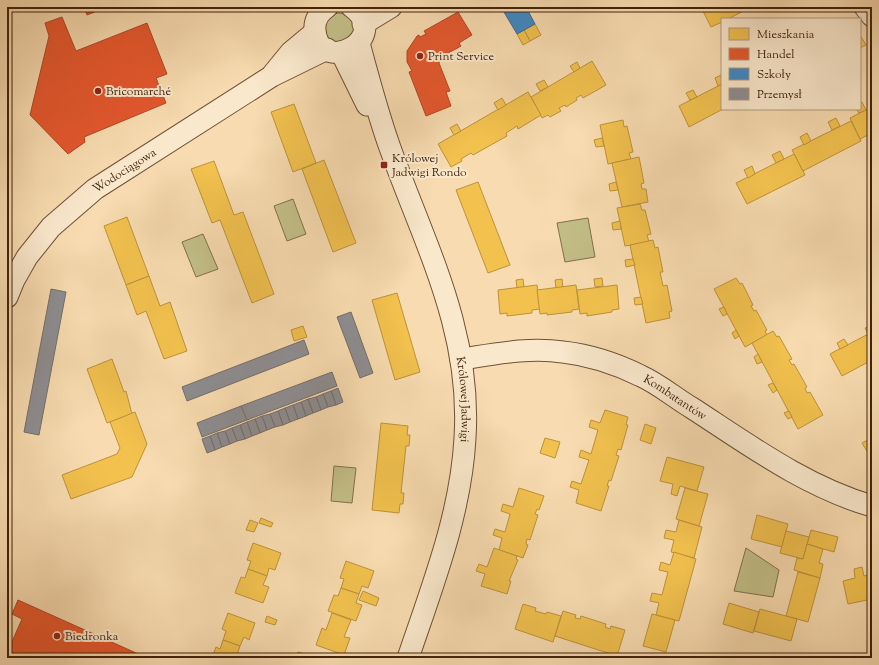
<svg xmlns="http://www.w3.org/2000/svg" width="879" height="665" viewBox="0 0 879 665" font-family="'Sorts Mill Goudy',serif">
<style>
.green{fill:#c3be87;stroke:#82704a}
.homes{fill:#f2c14e;stroke:#bd923a}
.shops{fill:#e4572e;stroke:#b34724}
.schools{fill:#3f88c5;stroke:#3f6a8e}
.industry{fill:#8d8d92;stroke:#766d6a}
.lines{fill:none;stroke-linecap:round;stroke-linejoin:round}
.minor-casing{stroke:#6e5136;stroke-width:23}
.minor{stroke:#fae8cc;stroke-width:21}
.poi-dot{fill:#8f2418;stroke:#fae8cc;stroke-width:1.5}
.labels{text-anchor:middle;stroke-width:4;stroke-linejoin:round;paint-order:stroke}
.poi-label{font-size:12px;fill:#40230d;stroke:#fae8cc;text-anchor:start}
.street-label{font-size:12px;fill:#40230d;stroke:#fae8cc}
</style>
<rect width="100%" height="100%" fill="#f8dbb0"/>
<filter id="stains"><feTurbulence type="fractalNoise" baseFrequency=".005" numOctaves="4"/><feColorMatrix values="0 0 0 0 .2 0 0 0 0 .09 0 0 0 0 .02 0 0 0 .5 -.17"/></filter>
<radialGradient id="worn" r=".72"><stop offset=".6" stop-color="#630" stop-opacity="0"/><stop offset="1" stop-color="#630" stop-opacity=".3"/></radialGradient>
<!-- green -->
<g class="green">
<circle cx="339" cy="28" r="15"/>
<path d="M 293,199 L 306,234 L 287,241 L 274,206 Z"/>
<path d="M 588,218 L 595,257 L 565,262 L 557,223 Z"/>
<path d="M 203,234 L 218,269 L 196,277 L 182,242 Z"/>
<path d="M 334,466 L 356,468 L 352,503 L 331,501 Z"/>
<path d="M 746,548 L 779,570 L 773,597 L 734,591 Z"/>
</g>
<!-- homes -->
<g class="homes">
<path d="M 701,7 L 751,7 L 728,19 L 722,19 L 722,22 L 711,27 Z"/>
<path d="M 535,24 L 541,35 L 530,41 L 524,30 Z"/>
<path d="M 524,30 L 530,41 L 523,45 L 517,34 Z"/>
<path d="M 860,35 L 866,45 L 860,48 Z"/>
<path d="M 592,61 L 606,85 L 583,98 L 581,95 L 576,98 L 577,100 L 566,107 L 565,105 L 559,108 L 561,111 L 550,117 L 548,115 L 542,118 L 531,97 Z"/>
<path d="M 577,62 L 580,68 L 574,72 L 570,66 Z"/>
<path d="M 721,75 L 722,84 L 718,86 L 715,78 Z"/>
<path d="M 544,80 L 548,87 L 540,91 L 536,84 Z"/>
<path d="M 722,84 L 723,109 L 689,127 L 679,106 Z"/>
<path d="M 693,90 L 697,97 L 690,100 L 686,93 Z"/>
<path d="M 528,92 L 541,115 L 518,129 L 517,126 L 506,133 L 507,136 L 473,155 L 471,153 L 461,159 L 462,161 L 451,167 L 438,144 Z"/>
<path d="M 502,98 L 506,105 L 498,110 L 494,103 Z"/>
<path d="M 862,102 L 866,110 L 859,113 L 856,109 L 860,109 L 860,104 Z"/>
<path d="M 294,104 L 316,163 L 293,172 L 271,112 Z"/>
<path d="M 872,107 L 872,133 L 860,139 L 850,118 Z"/>
<path d="M 836,118 L 840,126 L 832,130 L 828,122 Z"/>
<path d="M 623,120 L 624,127 L 627,126 L 633,152 L 629,153 L 631,159 L 608,164 L 600,125 Z"/>
<path d="M 851,121 L 861,141 L 803,171 L 792,150 Z"/>
<path d="M 457,124 L 461,131 L 454,135 L 450,128 Z"/>
<path d="M 807,133 L 811,141 L 804,145 L 800,137 Z"/>
<path d="M 602,138 L 604,146 L 596,147 L 594,140 Z"/>
<path d="M 780,151 L 784,159 L 776,163 L 772,155 Z"/>
<path d="M 794,154 L 805,175 L 747,204 L 736,183 Z"/>
<path d="M 639,157 L 644,183 L 641,184 L 642,189 L 646,189 L 648,202 L 622,207 L 612,163 Z"/>
<path d="M 324,160 L 356,243 L 333,252 L 302,169 Z"/>
<path d="M 214,161 L 234,215 L 243,212 L 274,294 L 252,303 L 220,220 L 212,223 L 191,169 Z"/>
<path d="M 752,166 L 755,174 L 748,178 L 744,170 Z"/>
<path d="M 478,182 L 510,265 L 488,273 L 456,190 Z"/>
<path d="M 616,182 L 618,190 L 610,191 L 609,184 Z"/>
<path d="M 640,204 L 642,210 L 645,210 L 651,234 L 647,235 L 649,242 L 625,246 L 617,208 Z"/>
<path d="M 127,217 L 149,276 L 126,285 L 104,226 Z"/>
<path d="M 620,221 L 621,229 L 613,230 L 612,223 Z"/>
<path d="M 653,240 L 655,248 L 658,247 L 663,272 L 660,272 L 663,286 L 667,285 L 672,311 L 669,312 L 670,318 L 646,323 L 630,245 Z"/>
<path d="M 633,259 L 635,265 L 626,267 L 625,260 Z"/>
<path d="M 149,276 L 160,306 L 170,302 L 187,351 L 164,359 L 146,311 L 137,315 L 126,285 Z"/>
<path d="M 602,278 L 603,286 L 595,287 L 594,279 Z"/>
<path d="M 736,278 L 740,284 L 742,283 L 753,305 L 751,306 L 754,311 L 756,310 L 767,330 L 765,331 L 767,335 L 745,347 L 714,289 Z"/>
<path d="M 523,279 L 524,287 L 517,288 L 516,280 Z"/>
<path d="M 562,279 L 563,287 L 556,288 L 555,280 Z"/>
<path d="M 537,285 L 540,309 L 532,310 L 532,313 L 507,316 L 507,313 L 500,314 L 498,290 Z"/>
<path d="M 576,285 L 579,309 L 572,310 L 572,312 L 547,315 L 547,313 L 540,314 L 537,290 Z"/>
<path d="M 617,285 L 619,309 L 612,310 L 612,312 L 587,316 L 587,313 L 580,314 L 577,290 Z"/>
<path d="M 397,293 L 420,372 L 395,380 L 372,300 Z"/>
<path d="M 641,297 L 643,304 L 635,305 L 634,298 Z"/>
<path d="M 724,307 L 727,314 L 723,316 L 719,309 Z"/>
<path d="M 872,325 L 872,332 L 868,334 L 865,328 Z"/>
<path d="M 303,326 L 307,337 L 294,341 L 291,330 Z"/>
<path d="M 736,330 L 739,336 L 735,339 L 732,333 Z"/>
<path d="M 773,331 L 777,337 L 779,336 L 792,359 L 789,360 L 792,365 L 794,364 L 807,387 L 805,388 L 807,393 L 810,392 L 823,415 L 798,429 L 752,343 Z"/>
<path d="M 872,332 L 872,360 L 842,376 L 830,354 Z"/>
<path d="M 844,339 L 848,345 L 840,349 L 837,343 Z"/>
<path d="M 758,354 L 762,362 L 757,364 L 754,357 Z"/>
<path d="M 112,359 L 124,392 L 126,391 L 132,414 L 107,423 L 87,369 Z"/>
<path d="M 773,383 L 777,390 L 773,393 L 768,385 Z"/>
<path d="M 605,410 L 628,417 L 626,425 L 628,425 L 621,450 L 618,449 L 616,455 L 619,456 L 611,481 L 609,480 L 607,486 L 609,486 L 601,511 L 576,503 L 579,490 L 570,487 L 572,481 L 581,484 L 589,460 L 579,457 L 581,450 L 591,454 L 598,430 L 589,427 L 591,420 L 600,423 Z"/>
<path d="M 789,411 L 792,417 L 788,419 L 784,413 Z"/>
<path d="M 135,412 L 147,444 L 132,477 L 71,499 L 62,475 L 117,454 L 120,448 L 110,422 Z"/>
<path d="M 381,423 L 408,426 L 407,435 L 410,435 L 409,446 L 406,446 L 401,493 L 404,493 L 403,504 L 400,504 L 399,513 L 372,510 Z"/>
<path d="M 645,424 L 656,428 L 651,444 L 640,440 Z"/>
<path d="M 545,438 L 560,442 L 555,458 L 540,453 Z"/>
<path d="M 872,438 L 872,454 L 870,456 L 862,443 Z"/>
<path d="M 667,457 L 704,467 L 697,491 L 680,486 L 677,496 L 671,494 L 673,484 L 660,481 Z"/>
<path d="M 519,488 L 544,496 L 539,510 L 537,509 L 535,514 L 538,515 L 530,540 L 527,539 L 526,544 L 528,545 L 523,558 L 499,550 L 502,538 L 493,535 L 495,529 L 505,532 L 510,514 L 501,511 L 503,504 L 513,507 Z"/>
<path d="M 685,488 L 708,494 L 699,526 L 676,519 Z"/>
<path d="M 757,515 L 788,524 L 782,547 L 751,539 Z"/>
<path d="M 261,518 L 273,523 L 271,527 L 259,523 Z"/>
<path d="M 250,520 L 258,523 L 254,532 L 246,530 Z"/>
<path d="M 679,520 L 702,527 L 694,558 L 671,552 L 674,540 L 664,538 L 666,530 L 676,532 Z"/>
<path d="M 811,530 L 838,537 L 834,552 L 807,544 Z"/>
<path d="M 786,531 L 809,537 L 803,559 L 780,553 Z"/>
<path d="M 253,543 L 281,553 L 275,570 L 269,568 L 267,576 L 248,569 L 251,561 L 247,560 Z"/>
<path d="M 807,544 L 823,549 L 819,563 L 823,564 L 820,578 L 794,570 L 797,558 L 803,559 Z"/>
<path d="M 494,548 L 517,556 L 516,559 L 518,560 L 509,581 L 511,581 L 507,594 L 481,586 L 485,574 L 476,571 L 479,564 L 487,567 Z"/>
<path d="M 674,552 L 696,559 L 679,621 L 656,615 L 659,603 L 650,601 L 652,593 L 662,595 L 668,572 L 659,570 L 661,562 L 670,565 Z"/>
<path d="M 346,561 L 374,571 L 368,588 L 362,586 L 359,594 L 341,588 L 344,579 L 340,578 Z"/>
<path d="M 862,567 L 864,576 L 872,574 L 872,599 L 848,604 L 843,581 L 855,578 L 854,569 Z"/>
<path d="M 248,569 L 267,576 L 263,585 L 269,587 L 263,603 L 235,593 L 241,577 L 245,578 Z"/>
<path d="M 798,572 L 820,578 L 808,622 L 786,616 Z"/>
<path d="M 341,588 L 359,594 L 356,603 L 362,605 L 356,621 L 328,611 L 334,595 L 338,596 Z"/>
<path d="M 363,591 L 379,598 L 376,606 L 359,600 Z"/>
<path d="M 729,603 L 759,612 L 753,633 L 723,624 Z"/>
<path d="M 523,604 L 536,608 L 535,611 L 546,614 L 547,612 L 561,616 L 553,642 L 515,629 Z"/>
<path d="M 760,609 L 797,619 L 791,641 L 754,631 Z"/>
<path d="M 563,611 L 576,615 L 575,618 L 580,619 L 581,616 L 606,624 L 605,627 L 610,629 L 611,626 L 625,630 L 617,656 L 555,636 Z"/>
<path d="M 228,613 L 255,623 L 249,640 L 244,637 L 240,646 L 223,640 L 226,631 L 222,629 Z"/>
<path d="M 332,613 L 351,620 L 344,637 L 350,638 L 344,655 L 316,645 L 322,628 L 326,630 Z"/>
<path d="M 652,614 L 675,620 L 666,652 L 643,646 Z"/>
<path d="M 267,616 L 277,620 L 275,625 L 265,622 Z"/>
<path d="M 223,640 L 240,646 L 237,655 L 242,658 L 212,658 L 216,647 L 220,649 Z"/>
<path d="M 298,652 L 309,655 L 308,658 L 297,656 Z"/>
</g>
<!-- shops -->
<g class="shops">
<path d="M 84,7 L 107,7 L 87,15 Z"/>
<path d="M 458,12 L 472,35 L 459,43 L 461,46 L 441,57 L 439,63 L 450,91 L 446,92 L 451,106 L 426,116 L 409,72 L 412,71 L 407,62 L 407,51 L 417,36 L 419,35 L 420,37 L 426,34 L 424,31 Z"/>
<path d="M 62,17 L 76,51 L 147,23 L 167,74 L 156,78 L 166,103 L 84,137 L 85,142 L 68,154 L 30,115 L 49,36 L 45,23 Z"/>
<path d="M 18,600 L 145,657 L 145,658 L 7,658 L 7,653 L 22,619 L 12,614 Z"/>
</g>
<!-- schools -->
<path class="schools" d="M 501,7 L 526,7 L 535,24 L 517,34 Z"/>
<!-- industry -->
<g class="industry">
<path d="M 51,289 L 66,292 L 39,435 L 24,432 Z"/>
<path d="M 351,312 L 373,373 L 360,378 L 337,317 Z"/>
<path d="M 304,340 L 309,354 L 187,401 L 182,387 Z"/>
<path d="M 332,372 L 337,386 L 247,420 L 241,406 Z"/>
<path d="M 338,388 L 343,402 L 336,405 L 331,391 Z"/>
<path d="M 331,391 L 336,405 L 328,407 L 323,394 Z"/>
<path d="M 323,394 L 328,407 L 321,410 L 316,397 Z"/>
<path d="M 316,397 L 321,410 L 313,413 L 308,399 Z"/>
<path d="M 308,399 L 313,413 L 306,416 L 301,402 Z"/>
<path d="M 301,402 L 306,416 L 298,419 L 293,405 Z"/>
<path d="M 293,405 L 298,419 L 290,422 L 285,408 Z"/>
<path d="M 241,406 L 247,420 L 202,437 L 197,423 Z"/>
<path d="M 285,408 L 290,422 L 283,425 L 278,411 Z"/>
<path d="M 278,411 L 283,425 L 275,427 L 270,414 Z"/>
<path d="M 270,414 L 275,427 L 267,430 L 262,416 Z"/>
<path d="M 262,416 L 267,430 L 260,433 L 255,419 Z"/>
<path d="M 255,419 L 260,433 L 252,436 L 247,422 Z"/>
<path d="M 247,422 L 252,436 L 245,439 L 240,425 Z"/>
<path d="M 240,425 L 245,439 L 237,441 L 232,428 Z"/>
<path d="M 232,428 L 237,441 L 230,444 L 225,431 Z"/>
<path d="M 225,431 L 230,444 L 222,447 L 217,433 Z"/>
<path d="M 217,433 L 222,447 L 215,450 L 210,436 Z"/>
<path d="M 210,436 L 215,450 L 207,453 L 202,439 Z"/>
</g>
<g class="lines">
<!-- minor casing -->
<g class="minor-casing">
<g id="minor">
<path d="M 327,7 C 319,12 314,21 315,31 C 320,78 394,37 352,7"/>
<path d="M 865,7 L 872,16"/>
<path d="M 363,24 L 391,7"/>
<path id="s1" d="M 359,43 C 368,77 377,111 389,145 C 424,244 472,329 465,438 C 461,514 432,587 408,658"/>
<path d="M 341,52 L 367,105"/>
<path d="M 273,74 L 291,52 L 315,32"/>
<path id="s2" d="M 7,297 L 14,280 L 27,257 L 51,227 L 95,189 L 272,76 L 327,49"/>
<path id="s3" d="M 461,359 C 495,354 529,347 563,352 C 590,355 617,364 641,376 C 659,384 675,398 692,408 C 749,445 806,487 872,506"/>
</g>
</g>
<!-- minor -->
<use href="#minor" class="minor"/>
</g>
<!-- markers -->
<g class="poi-dot">
<circle cx="420" cy="56" r="4"/>
<circle cx="98" cy="91" r="4"/>
<rect x="380" y="161" width="8" height="8" rx="2"/>
<circle cx="57" cy="636" r="4"/>
</g>
<g class="labels">
<!-- poi labels -->
<g class="poi-label">
<text x="428" y="60">Print Service</text>
<text x="106" y="95">Bricomarché</text>
<text x="392" y="162">Królowej<tspan x="392" dy="14">Jadwigi Rondo</tspan></text>
<text x="65" y="640">Biedronka</text>
</g>
<!-- street labels -->
<g class="street-label">
<text dy="4" stroke="none"><textPath href="#s2" startOffset="176">Wodociągowa</textPath></text>
<text dy="4" stroke="none"><textPath href="#s3" startOffset="225">Kombatantów</textPath></text>
<text dy="4" stroke="none"><textPath href="#s1" startOffset="373">Królowej Jadwigi</textPath></text>
</g>
</g>
<!-- margin -->
<rect width="879" height="665" fill="none" stroke="#f8dbb0" stroke-width="24"/>
<rect x="8" y="8" width="863" height="649" fill="none" stroke="#40230d" stroke-width="2"/>
<rect x="12" y="12" width="855" height="641" fill="none" stroke="#40230d"/>
<!-- legend -->
<rect x="721" y="18" width="140" height="92" fill="#fae8cc" stroke="#b09980"/>
<rect x="729" y="28" width="20" height="12" fill="#f2c14e" stroke="#b09980"/>
<text x="757" y="38" font-size="12" fill="#40230d">Mieszkania</text>
<rect x="729" y="48" width="20" height="12" fill="#e4572e" stroke="#b09980"/>
<text x="757" y="58" font-size="12" fill="#40230d">Handel</text>
<rect x="729" y="68" width="20" height="12" fill="#3f88c5" stroke="#b09980"/>
<text x="757" y="78" font-size="12" fill="#40230d">Szkoły</text>
<rect x="729" y="88" width="20" height="12" fill="#8d8d92" stroke="#b09980"/>
<text x="757" y="98" font-size="12" fill="#40230d">Przemysł</text>
<rect width="100%" height="100%" filter="url(#stains)"/>
<rect width="100%" height="100%" fill="url(#worn)"/>
</svg>
